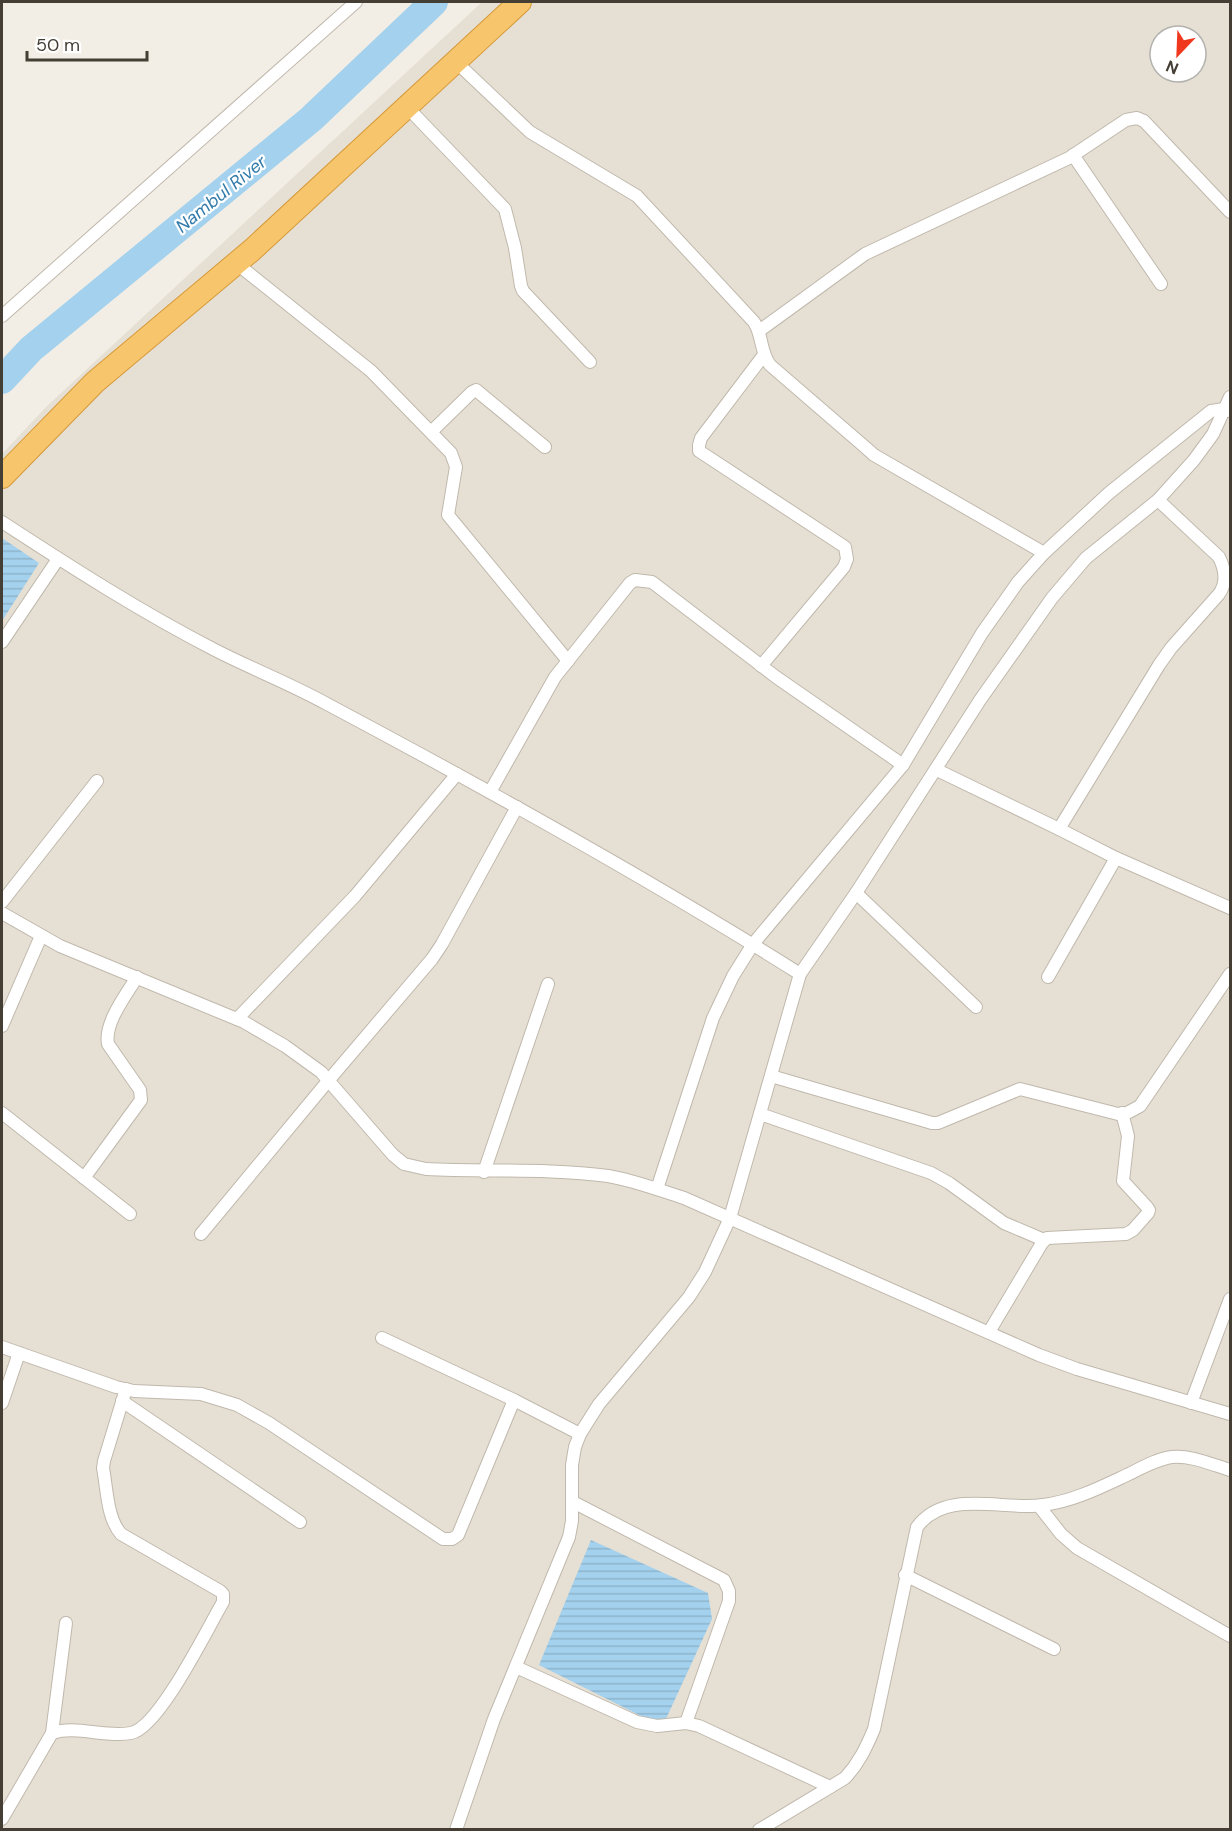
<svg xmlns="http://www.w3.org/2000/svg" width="1232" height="1831" viewBox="0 0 1232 1831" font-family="'DM Sans',sans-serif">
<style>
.residential{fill:#e6e0d4;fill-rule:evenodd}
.water{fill:url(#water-rules)}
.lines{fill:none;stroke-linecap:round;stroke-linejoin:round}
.river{stroke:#a4d1ed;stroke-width:28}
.street-casing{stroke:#c0b8ac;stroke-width:14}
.highway-casing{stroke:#d6993b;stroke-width:24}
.street{stroke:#fff;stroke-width:12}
.highway{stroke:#f7c56b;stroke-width:22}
.labels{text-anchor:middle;stroke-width:4.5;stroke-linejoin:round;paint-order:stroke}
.water-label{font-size:18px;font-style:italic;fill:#337bab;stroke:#fff}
</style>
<defs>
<pattern id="water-rules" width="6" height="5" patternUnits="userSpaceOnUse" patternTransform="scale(1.5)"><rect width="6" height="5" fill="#a4d1ed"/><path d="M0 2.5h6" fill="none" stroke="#8eb4cc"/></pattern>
</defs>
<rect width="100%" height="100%" fill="#f2eee5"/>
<!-- residential -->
<path class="residential" d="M 482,2 L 1230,2 L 1230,1829 L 2,1829 L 2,454 L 46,407 ZM 1160,36 L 1196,36 L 1196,72 L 1160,72 Z"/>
<!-- water -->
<g class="water">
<path d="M 2,538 L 39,563 L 2,621 Z"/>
<path d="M 591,1540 L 708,1593 L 712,1619 L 665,1721 L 657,1724 L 539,1665 Z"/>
</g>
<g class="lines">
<!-- river -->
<path class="river" d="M 2,380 L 31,349 L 311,119 L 434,2"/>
<!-- street casing -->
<g class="street-casing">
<g id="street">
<path d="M 455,61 L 530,132 L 637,196 L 754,322 C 763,336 760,352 770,365 L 865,447 L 874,455 L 1044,553"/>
<path d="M 407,107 L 505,209 L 515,248 L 521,286 L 523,291 L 590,362"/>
<path d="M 1073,155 L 1161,284"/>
<path d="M 236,263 L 371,371 L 451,453 L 456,467 L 448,515 L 568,661"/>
<path d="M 2,316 L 356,2"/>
<path d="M 759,331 L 865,254 L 1069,158 L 1126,120 L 1137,118 L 1144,121 L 1230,212"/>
<path d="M 431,432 L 472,392 L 476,390 L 545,447"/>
<path d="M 2,522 C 71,567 141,612 215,650 C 252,669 291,684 327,704 C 487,789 646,877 800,974"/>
<path d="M 2,642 L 58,559"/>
<path d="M 761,666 L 844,567 L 847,559 L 845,547 L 699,451 L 699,445 L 701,438 L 763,356"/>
<path d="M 937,770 L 1059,829 L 1116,858 L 1230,908"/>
<path d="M 490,792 L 555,677 L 630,583 L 635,580 L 652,582 L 776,677 L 903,765"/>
<path d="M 1059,829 L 1159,665 L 1171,648 L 1219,594 C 1227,583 1225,569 1219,557 L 1158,500"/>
<path d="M 856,893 L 976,1007"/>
<path d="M 2,902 L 97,781"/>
<path d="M 2,913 L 60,946 L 244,1022 L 285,1046 L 321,1072 L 393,1155 L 404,1164 L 426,1169 C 486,1172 548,1168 608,1176 C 633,1180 659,1190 684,1198 L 1039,1355 L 1077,1369 L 1230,1414"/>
<path d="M 1048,977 L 1116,858"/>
<path d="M 237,1019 L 355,896 L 457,774"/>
<path d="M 2,1026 L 41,936"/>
<path d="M 771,1076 L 932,1123 L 938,1123 L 1020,1089 L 1118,1114 L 1127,1113 L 1140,1106 L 1230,974"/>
<path d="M 2,1113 L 130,1214"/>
<path d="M 760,1114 L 931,1173 L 949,1183 L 1004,1223 L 1044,1240"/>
<path d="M 484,1172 L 548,984"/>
<path d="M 84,1178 L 141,1100 L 140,1090 L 108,1044 C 104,1023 126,995 137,977"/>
<path d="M 657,1189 L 713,1018 L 733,976 L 753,944 L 903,765 L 982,633 L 1018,582 L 1044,553 L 1109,493 L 1211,411 L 1224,409 L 1230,411"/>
<path d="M 201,1234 L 328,1081 L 432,959 L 442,944 L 517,807"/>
<path d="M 989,1332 L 1042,1243 L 1047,1238 L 1126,1234 L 1133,1230 L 1148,1213 L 1149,1210 L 1147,1207 L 1123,1181 L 1128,1136 L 1122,1113"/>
<path d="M 382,1338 L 514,1400 L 580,1434"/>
<path d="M 2,1347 L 116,1387 L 134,1391 L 201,1394 L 237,1405 L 269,1423 L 443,1539 L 452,1539 L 458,1535 L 514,1400"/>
<path d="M 122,1401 L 300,1522"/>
<path d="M 2,1403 L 19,1353"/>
<path d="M 1191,1403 L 1230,1299"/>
<path d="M 573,1502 L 724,1580 L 729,1591 L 729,1601 L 686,1723"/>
<path d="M 1039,1506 L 1061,1534 L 1077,1548 L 1230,1636"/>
<path d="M 905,1575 L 1054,1649"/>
<path d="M 516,1667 L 637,1722 L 657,1726 L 686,1723 L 699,1726 L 830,1787"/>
<path d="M 52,1733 L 66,1623"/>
<path d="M 2,1819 L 52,1733 C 77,1725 105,1738 131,1733 C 159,1728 207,1629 223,1602 L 223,1594 L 220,1591 L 121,1534 C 107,1518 107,1489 103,1468 L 104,1461 L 126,1389"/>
<path d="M 456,1830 L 494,1719 L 569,1537 L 572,1521 L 572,1465 L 575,1447 L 580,1434 L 599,1404 L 689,1297 L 705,1272 L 730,1218 L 800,974 L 856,893 L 980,700 L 1052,598 L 1086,558 L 1158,500 L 1194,460 L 1213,434 L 1230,397"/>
<path d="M 759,1830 L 845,1778 C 859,1763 866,1748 874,1729 L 917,1527 C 946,1488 1003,1511 1043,1505 C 1074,1501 1101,1487 1129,1474 C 1143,1467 1157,1459 1172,1457 C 1191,1455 1213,1465 1230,1470"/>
</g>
</g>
<!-- highway casing -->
<g class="highway-casing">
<path id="highway" d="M 2,477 L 95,382 L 252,250 L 520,2"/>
</g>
<!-- street -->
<use href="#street" class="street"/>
<!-- highway -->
<use href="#highway" class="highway"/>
</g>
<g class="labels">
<!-- water labels -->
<g class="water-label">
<text transform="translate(221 194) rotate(-39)" y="6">Nambul River</text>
</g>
</g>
<!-- border -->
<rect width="1232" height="1831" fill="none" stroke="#443e35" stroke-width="6"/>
<!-- north arrow -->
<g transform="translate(1178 54) rotate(203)"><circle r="28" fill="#ffffff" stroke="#b4b2ae" stroke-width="1.5"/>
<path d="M0-4.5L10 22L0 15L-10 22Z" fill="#f0381e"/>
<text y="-9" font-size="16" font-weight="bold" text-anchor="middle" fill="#443e35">N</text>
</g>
<!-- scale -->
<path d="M27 51v9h120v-9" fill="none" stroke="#443e35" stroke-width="3"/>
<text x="36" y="51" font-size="18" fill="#443e35" stroke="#ffffff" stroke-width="4.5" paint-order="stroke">50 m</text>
</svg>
